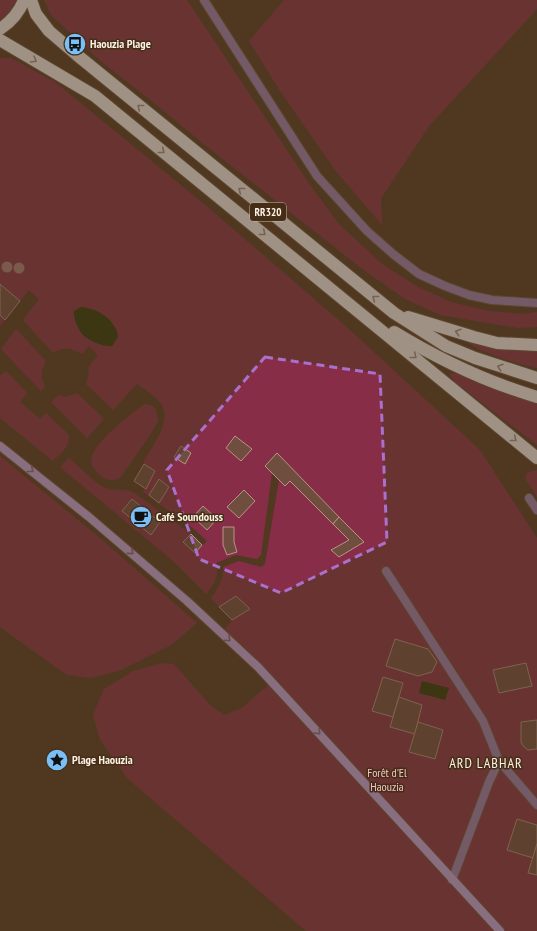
<svg xmlns="http://www.w3.org/2000/svg" width="537" height="931" viewBox="0 0 537 931" font-family="'PT Sans Narrow',sans-serif">
<style>
.green{fill:#872d48}
.water{fill:#243300}
.building{fill:#6f4e40;stroke:#b99484}
.lines{fill:none;stroke-linecap:round;stroke-linejoin:round}
.street-casing{stroke:#6d5640;stroke-width:10}
.secondary-casing{stroke:#6d5640;stroke-width:10}
.highway-casing{stroke:#6d5640;stroke-width:14}
.street{stroke:#9d84bb;stroke-width:8}
.secondary{stroke:#cfaff4;stroke-width:8}
.highway{stroke:#fff;stroke-width:12}
.tree{fill:#ac847e}
.oneway{stroke:#a2968a}
.oneway2{stroke:#84687a}
.marked{fill:none;stroke:#a871cc;stroke-width:3;stroke-dasharray:8 5;stroke-linejoin:round}
.labels{text-anchor:middle;stroke-width:3;stroke-linejoin:round;paint-order:stroke}
.shield{fill:#462e16;stroke:#c6b6a7;stroke-width:1}
.shield-label{font-size:11px;font-weight:bold;fill:#fdf0e5}
.poi-label{font-size:12px;font-weight:bold;fill:#fdf0e5;stroke:#462e16;text-anchor:start}
.park-label{font-size:12px;fill:#f6c1cb;stroke:#462e16}
.quarter-label{font-size:14px;letter-spacing:1px;fill:#fdf0e5;stroke:#462e16}
</style>
<rect width="100%" height="100%" fill="#513921"/>
<!-- green -->
<g class="green">
<path d="M 0,0 L 17,0 L 8,14 L 0,20 Z"/>
<path d="M 44,0 L 187,0 L 310,185 L 339,224 L 381,263 L 416,286 L 451,302 L 489,311 L 522,314 L 537,312 L 537,327 L 518,328 L 440,315 L 405,299 L 361,268 L 200,141 L 158,106 L 103,63 L 51,15 Z"/>
<path d="M 284,0 L 537,0 L 537,9 L 429,126 L 381,198 L 382,225 L 335,170 L 280,91 L 249,41 Z"/>
<path d="M 0,58 L 11,58 L 55,82 L 210,209 L 350,330 L 480,450 L 537,538 L 537,931 L 306,931 L 128,779 L 100,740 L 93,715 L 104,689 L 133,671 L 163,663 L 174,664 L 210,705 L 224,715 L 242,708 L 272,682 L 222,633 L 232,620 L 250,609 L 236,596 L 219,607 L 211,598 C 218,589 224,579 223,567 L 239,561 L 261,567 L 265,564 L 279,480 L 285,486 L 290,481 L 349,540 L 332,549 L 339,557 L 364,542 L 277,453 L 265,465 L 272,473 L 261,555 L 257,559 L 236,555 L 216,563 C 220,576 214,584 206,594 L 172,560 L 60,467 L 69,458 C 77,465 99,487 108,489 C 117,491 123,488 133,492 L 191,534 L 184,542 L 195,553 L 207,541 L 194,529 L 143,492 L 155,472 L 143,463 C 151,448 173,421 161,404 C 156,396 145,390 137,384 L 113,410 L 86,384 L 89,374 L 88,368 L 98,355 L 89,346 L 82,354 C 69,348 66,346 53,353 L 23,320 L 39,299 L 29,290 L 0,326 Z"/>
<path d="M 16,329 L 46,361 C 41,370 40,377 45,386 L 41,391 L 1,349 Z"/>
<path d="M 463,339 L 537,349 L 537,368 C 516,363 479,353 463,339 Z"/>
<path d="M 6,371 L 27,393 L 20,402 L 40,419 L 46,413 L 68,434 C 73,444 59,455 53,461 L 0,418 L 0,376 Z"/>
<path d="M 457,373 C 483,384 509,397 537,403 L 537,445 L 455,382 L 449,374 Z"/>
<path d="M 77,393 L 104,419 L 87,438 L 51,402 L 58,395 L 65,397 Z"/>
<path d="M 145,404 L 153,406 L 156,410 L 158,421 L 152,432 L 120,478 C 112,481 107,481 100,475 C 97,472 92,467 91,462 C 91,443 131,414 145,404 Z"/>
<path d="M 0,456 L 100,538 L 197,623 L 171,645 L 121,670 L 91,678 L 67,675 L 0,627 Z"/>
<path d="M 537,470 L 537,497 L 525,478 L 528,472 Z"/>
</g>
<!-- water -->
<g class="water">
<path d="M 81,307 C 98,308 116,320 118,337 L 112,346 C 104,347 89,341 83,335 C 78,329 73,318 74,311 Z"/>
<path d="M 422,681 L 449,688 L 445,700 L 419,693 Z"/>
</g>
<!-- building -->
<g class="building">
<path d="M 0,284 L 20,301 L 5,320 L 0,315 Z"/>
<path d="M 235,436 L 252,449 L 241,461 L 226,448 Z"/>
<path d="M 181,446 L 191,453 L 185,464 L 174,457 Z"/>
<path d="M 277,453 L 339,517 L 333,524 L 290,481 L 285,486 L 265,466 Z"/>
<path d="M 144,464 L 155,471 L 146,489 L 134,481 Z"/>
<path d="M 159,479 L 169,487 L 159,503 L 149,495 Z"/>
<path d="M 244,490 L 255,501 L 239,518 L 227,507 Z"/>
<path d="M 132,499 L 160,522 L 151,535 L 122,511 Z"/>
<path d="M 203,506 L 217,519 L 207,530 L 193,517 Z"/>
<path d="M 339,517 L 364,542 L 339,557 L 331,550 L 349,540 L 333,524 Z"/>
<path d="M 223,527 L 234,527 L 234,542 L 237,552 L 227,555 L 223,545 Z"/>
<path d="M 191,534 L 202,545 L 195,553 L 183,542 Z"/>
<path d="M 236,596 L 250,609 L 232,620 L 219,607 Z"/>
<path d="M 395,639 L 428,649 L 437,662 L 432,672 L 418,676 L 386,666 Z"/>
<path d="M 526,663 L 532,686 L 499,693 L 493,670 Z"/>
<path d="M 383,677 L 403,683 L 393,717 L 372,711 Z"/>
<path d="M 399,697 L 422,705 L 415,734 L 390,727 Z"/>
<path d="M 537,720 L 537,749 L 528,750 L 523,746 L 521,742 L 521,722 Z"/>
<path d="M 418,722 L 443,730 L 435,759 L 409,752 Z"/>
<path d="M 517,819 L 537,825 L 537,843 L 533,858 L 507,850 Z"/>
<path d="M 537,844 L 537,875 L 528,873 Z"/>
</g>
<g class="lines">
<!-- street casing -->
<g class="street-casing">
<g id="street">
<path d="M 204,0 L 317,176 L 367,231 L 393,254 L 419,274 L 445,286 L 469,295 L 492,300 L 537,303"/>
<path d="M 529,498 L 537,510"/>
<path d="M 386,571 L 483,721 L 499,761"/>
<path d="M 452,880 L 489,782 L 499,761 L 537,805"/>
</g>
</g>
<!-- secondary casing -->
<g class="secondary-casing">
<path id="secondary" d="M 0,446 L 89,517 L 187,601 L 258,667 L 500,931"/>
</g>
<!-- highway casing -->
<g class="highway-casing">
<g id="highway">
<path d="M 31,0 L 36,14 L 49,31 L 77,55 L 394,313 L 446,346 L 475,358 L 537,378"/>
<path d="M 0,29 C 12,21 19,13 24,0"/>
<path d="M 0,40 L 95,96 L 537,458"/>
<path d="M 408,317 L 474,337 L 497,343 L 537,345"/>
<path d="M 394,332 C 440,360 486,382 537,397"/>
</g>
</g>
<!-- street -->
<use href="#street" class="street"/>
<!-- secondary -->
<use href="#secondary" class="secondary"/>
<!-- highway -->
<use href="#highway" class="highway"/>
</g>
<!-- trees -->
<g class="tree">
<circle cx="7" cy="267" r="5.5"/>
<circle cx="19" cy="268" r="5.5"/>
</g>
<!-- one-way arrows -->
<defs><path id="oneway-chevron" d="M-2-3.5L2.5 0L-2 3.5" fill="none" stroke-width="1.6" stroke-linecap="round" stroke-linejoin="round"/></defs>
<g class="oneway">
<use href="#oneway-chevron" transform="translate(34 60) rotate(30)"/>
<use href="#oneway-chevron" transform="translate(140 107) rotate(-141)"/>
<use href="#oneway-chevron" transform="translate(162 151) rotate(39)"/>
<use href="#oneway-chevron" transform="translate(241 190) rotate(-141)"/>
<use href="#oneway-chevron" transform="translate(263 233) rotate(39)"/>
<use href="#oneway-chevron" transform="translate(375 298) rotate(-142)"/>
<use href="#oneway-chevron" transform="translate(458 332) rotate(-162)"/>
<use href="#oneway-chevron" transform="translate(414 356) rotate(39)"/>
<use href="#oneway-chevron" transform="translate(500 367) rotate(-161)"/>
<use href="#oneway-chevron" transform="translate(514 439) rotate(39)"/>
</g>
<g class="oneway2">
<use href="#oneway-chevron" transform="translate(31 470) rotate(39)"/>
<use href="#oneway-chevron" transform="translate(131 552) rotate(41)"/>
<use href="#oneway-chevron" transform="translate(228 639) rotate(43)"/>
<use href="#oneway-chevron" transform="translate(318 732) rotate(47)"/>
</g>
<!-- marked area -->
<path d="M0 0H537V931H0ZM 265,357 L 380,374 L 387,542 L 281,593 L 199,559 L 167,470 Z" fill="#513921" fill-opacity=".55" fill-rule="evenodd"/>
<path class="marked" d="M 265,357 L 380,374 L 387,542 L 281,593 L 199,559 L 167,470 Z"/>
<!-- icons -->
<defs>
<g id="bus-disc" transform="scale(1.15)"><circle r="9.5" fill="#7abff8" stroke="#462e16"/><path d="M-5-6H5V4H4V6H2V4H-2V6H-4V4H-5ZM-3.5-4V0h7V-4ZM-3.5 1.2v1.5H-2V1.2ZM2 1.2v1.5H3.5V1.2Z" fill="#111"/></g>
<g id="cafe-disc" transform="scale(1.15)"><circle r="9.5" fill="#7abff8" stroke="#462e16"/><path d="M-5.5-4.5H6V0H3Q3 3.5 0 3.5H-2.5Q-5.5 3.5-5.5 0ZM3-3.2v2h1.7v-2ZM-6 4.5H4V6H-6Z" fill="#111"/></g>
<g id="sight-disc" transform="scale(1.15)"><circle r="9.5" fill="#7abff8" stroke="#462e16"/><path d="M0-6L1.8-2.2L6-1.7L2.9 1.2L3.7 5.4L0 3.3L-3.7 5.4L-2.9 1.2L-6-1.7L-1.8-2.2Z" fill="#111"/></g>
</defs>
<g fill-rule="evenodd">
<use href="#bus-disc" x="75" y="44"/>
<use href="#cafe-disc" x="141" y="517"/>
<use href="#sight-disc" x="57" y="760"/>
</g>
<g class="labels">
<!-- shield labels -->
<rect class="shield" x="250" y="203" width="36" height="18" rx="3"/>
<g class="shield-label">
<text x="268" y="216">RR320</text>
</g>
<!-- poi labels -->
<g class="poi-label">
<text x="90" y="48">Haouzia Plage</text>
<text x="156" y="521">Café Soundouss</text>
<text x="72" y="764">Plage Haouzia</text>
</g>
<!-- park labels -->
<g class="park-label">
<text x="387" y="777">Forêt d'El<tspan x="387" dy="14">Haouzia</tspan></text>
</g>
<!-- quarter labels -->
<g class="quarter-label">
<text x="486" y="768">ARD LABHAR</text>
</g>
</g>
</svg>
